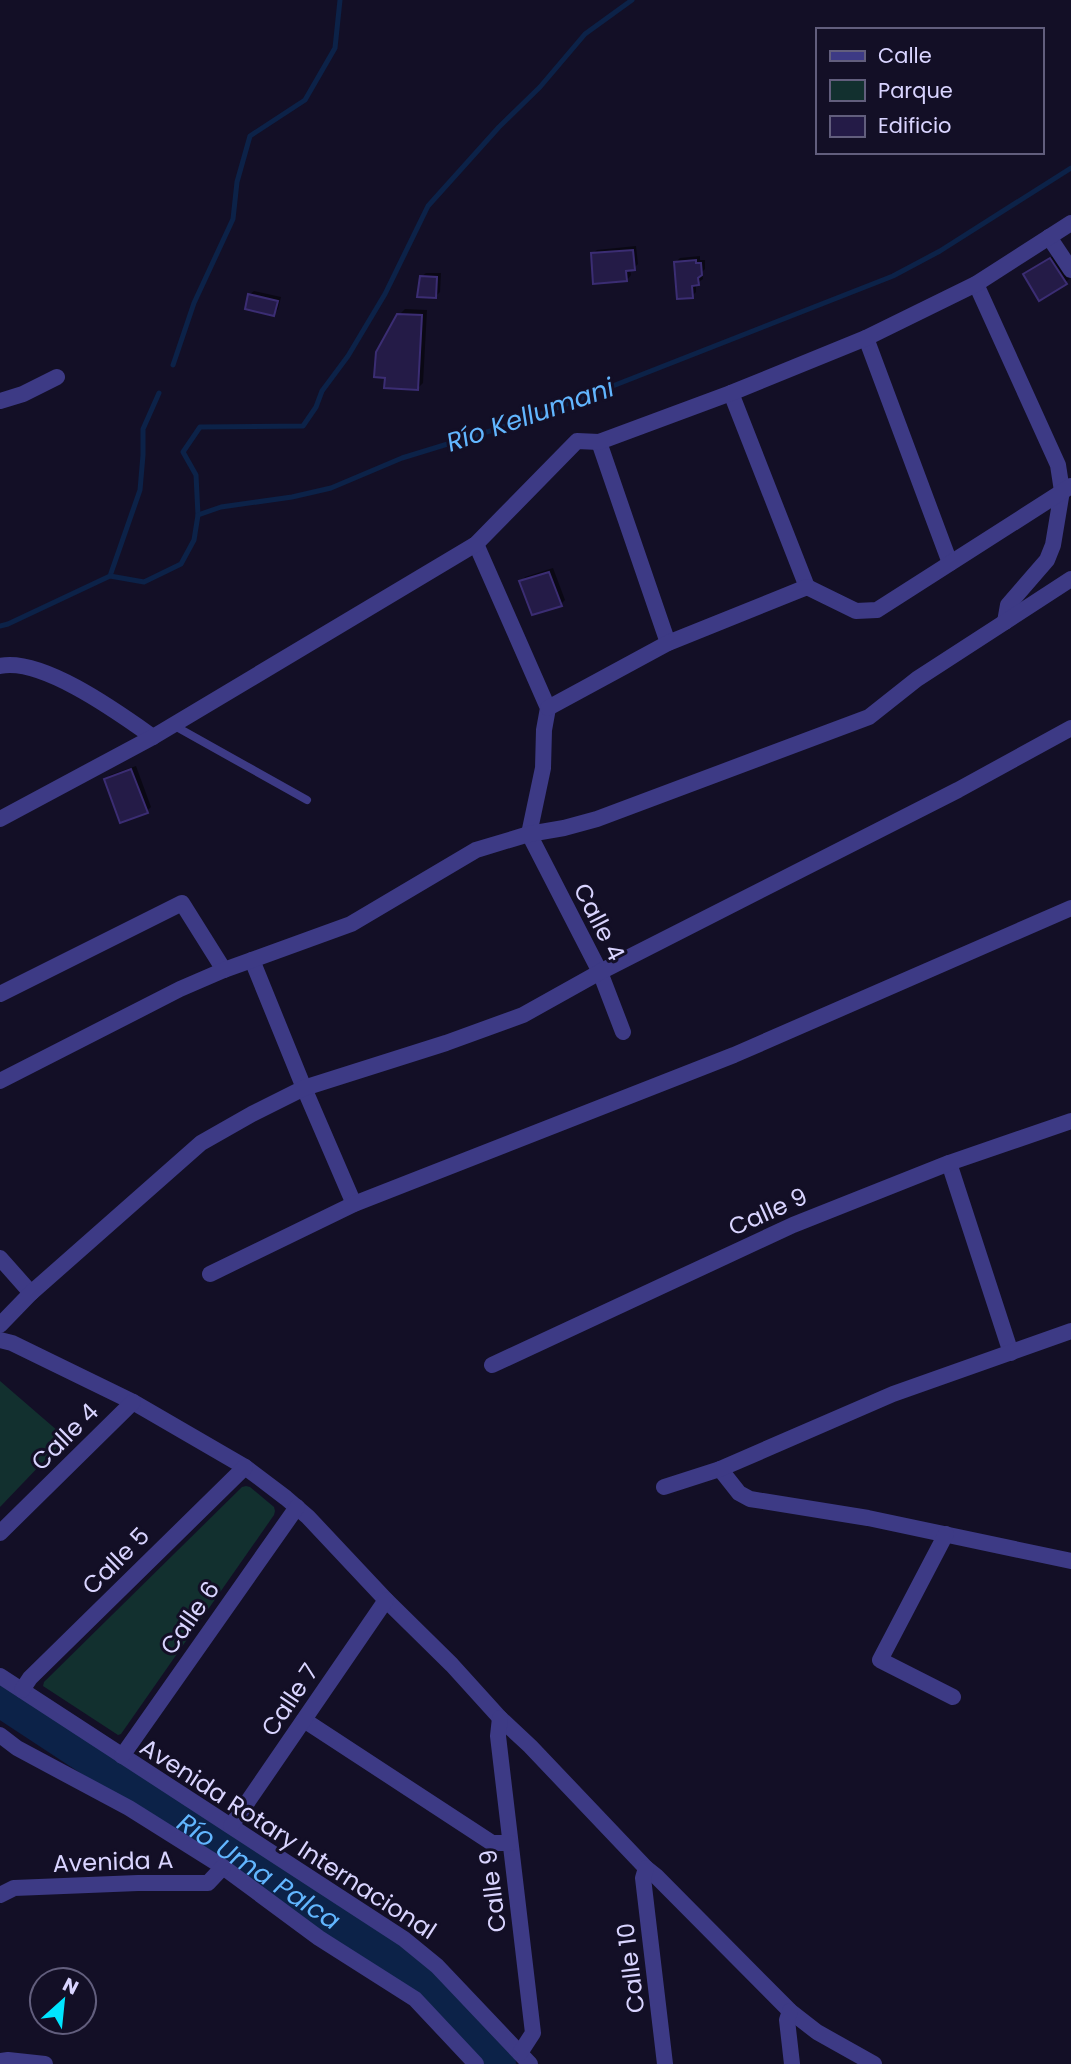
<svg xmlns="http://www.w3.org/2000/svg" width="1071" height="2064" viewBox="0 0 1071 2064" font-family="Poppins,sans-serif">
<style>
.green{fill:#12302f}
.shadow{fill:#0007}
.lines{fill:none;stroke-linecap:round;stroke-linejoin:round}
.stream{stroke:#0c2248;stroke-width:5}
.river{stroke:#0c2248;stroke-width:32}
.building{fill:#241b47;stroke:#3b2d73;stroke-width:2}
.lane{stroke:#3d3a85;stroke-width:8}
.street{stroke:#3d3a85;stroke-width:16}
.labels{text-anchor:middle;stroke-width:6;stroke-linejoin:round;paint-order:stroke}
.street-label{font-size:24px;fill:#d9d4ff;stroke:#130f26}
.water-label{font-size:26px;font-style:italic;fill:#62b6ff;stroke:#130f26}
</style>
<rect width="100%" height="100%" fill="#130f26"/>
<!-- green -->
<g class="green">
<path d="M 0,1381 L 66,1438 L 0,1507 Z"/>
<path d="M 246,1486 L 250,1487 L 274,1507 L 275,1511 L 274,1515 L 121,1734 L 118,1735 L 43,1686 L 44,1682 L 242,1487 Z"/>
</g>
<!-- shadow -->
<g class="shadow">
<path d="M 636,246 L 638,264 L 634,268 L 630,269 L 631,275 L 627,280 L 592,254 L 597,250 Z"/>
<path d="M 1055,255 L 1070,278 L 1066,282 L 1029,270 Z"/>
<path d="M 700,256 L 700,260 L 705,260 L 705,269 L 702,272 L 703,279 L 696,284 L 696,292 L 692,296 L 676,262 L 680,258 Z"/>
<path d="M 426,273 L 441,273 L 440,292 L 436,296 L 421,277 Z"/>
<path d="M 254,291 L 281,297 L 278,309 L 274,314 L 249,295 Z"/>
<path d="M 405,309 L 427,310 L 423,383 L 417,389 L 386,376 L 399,315 Z"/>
<path d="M 553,568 L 565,600 L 561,604 L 521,582 L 525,577 Z"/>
<path d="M 136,766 L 151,807 L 147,811 L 106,779 L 110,775 Z"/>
</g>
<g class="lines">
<!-- stream -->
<g class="stream">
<path d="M 173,365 L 194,303 L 233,219 L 237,182 L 250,136 L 305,100 L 335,48 L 340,0"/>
<path d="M 198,515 L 196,475 L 183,452 L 200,427 L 303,426 L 316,407 L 322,391 L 348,356 L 385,294 L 428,206 L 499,127 L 540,87 L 585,34 L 632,0"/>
<path d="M 110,576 L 140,490 L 143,455 L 143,429 L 159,393"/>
<path d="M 0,626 L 8,624 L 110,576 L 144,582 L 181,564 L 194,540 L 198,515 L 221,507 L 292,497 L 331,488 L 402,458 L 526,420 L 893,276 L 940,251 L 1071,168"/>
</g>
<!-- river -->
<path class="river" id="s1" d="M 0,1701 L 401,1965 L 421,1981 L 500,2064"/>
</g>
<!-- building -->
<g class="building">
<path d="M 633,250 L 635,270 L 626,271 L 627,281 L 593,284 L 591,253 Z"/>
<path d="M 1050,258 L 1067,284 L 1039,301 L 1023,274 Z"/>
<path d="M 696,260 L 696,263 L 701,263 L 702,275 L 698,278 L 699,285 L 692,286 L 693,298 L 677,299 L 674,262 Z"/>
<path d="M 420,276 L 437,277 L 436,298 L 417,297 Z"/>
<path d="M 248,294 L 278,301 L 274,316 L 245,309 Z"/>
<path d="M 397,314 L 422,315 L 418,390 L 384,388 L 385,378 L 374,377 L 376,352 Z"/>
<path d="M 549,572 L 562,606 L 532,615 L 519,581 Z"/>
<path d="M 131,769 L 148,813 L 120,823 L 104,779 Z"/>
</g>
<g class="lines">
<!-- lane -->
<path class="lane" d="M 173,725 L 307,800"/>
<!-- street -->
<g class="street">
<path d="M 1049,237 L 1071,270"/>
<path d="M 976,284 L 1058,465 L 1062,491 L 1053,545 L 1047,560 L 1008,605 L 1005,622"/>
<path d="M 866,338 L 950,563"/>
<path d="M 731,393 L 807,587"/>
<path d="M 0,401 L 23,394 L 57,377"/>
<path d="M 599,442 L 668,643"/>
<path d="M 476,544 L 548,708 L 544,730 L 543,768 L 529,834 L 600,972 L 623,1032"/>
<path d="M 0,666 C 42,657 119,713 153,737"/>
<path d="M 548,708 L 668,643 L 807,587 L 856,611 L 877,610 L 1071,486"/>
<path d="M 0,819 L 153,737 L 476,544 L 577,441 L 599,442 L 731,393 L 866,338 L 976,284 L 1071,223"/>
<path d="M 252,960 L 304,1088 L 354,1204"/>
<path d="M 0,994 L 182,903 L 224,970"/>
<path d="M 0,1081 L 180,989 L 224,970 L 351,924 L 476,850 L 529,834 L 564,828 L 597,819 L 869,717 L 917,679 L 1071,579"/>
<path d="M 949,1163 L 1011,1353"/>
<path d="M 0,1258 L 31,1293"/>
<path d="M 210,1274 L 354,1204 L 734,1055 L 1071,908"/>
<path d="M 0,1325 L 31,1293 L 201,1143 L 252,1114 L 304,1088 L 446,1043 L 523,1015 L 600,972 L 958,790 L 1071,728"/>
<path d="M 0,1340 L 12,1343 L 133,1402 L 245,1467 L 286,1498 L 308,1517 L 386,1600 L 452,1665 L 500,1718 L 530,1746 L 646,1868 L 656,1876 L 790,2011 L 817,2032 L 874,2064"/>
<path d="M 492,1365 L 793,1225 L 949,1163 L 1071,1121"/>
<path d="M 720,1469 L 739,1493 L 750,1499 L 868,1518 L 1071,1561"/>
<path d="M 664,1487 L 720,1469 L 893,1394 L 1071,1331"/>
<path d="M 0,1533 L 133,1402"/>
<path d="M 946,1534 L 880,1660 L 953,1697"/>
<path d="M 0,1676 L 404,1939 L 437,1966 L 530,2064"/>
<path d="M 22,1690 L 30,1678 L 245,1467"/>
<path d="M 500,1718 L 498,1736 L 533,2033 L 520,2053"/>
<path d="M 304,1720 L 492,1843 L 510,1843"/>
<path d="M 0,1735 L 17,1748 L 129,1808 L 223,1867 L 319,1938 L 415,1999 L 476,2064"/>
<path d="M 122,1756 L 297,1507"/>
<path d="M 231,1826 L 386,1600"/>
<path d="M 646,1868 L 643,1878 L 665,2064"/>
<path d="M 0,1895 L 14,1888 L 138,1883 L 208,1883 L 223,1867"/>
<path d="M 790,2011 L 787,2020 L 792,2064"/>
<path d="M 0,2061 L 8,2060 L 45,2064"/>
</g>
</g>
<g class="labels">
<!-- street labels -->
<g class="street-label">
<text transform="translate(599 922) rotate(63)" y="8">Calle 4</text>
<text transform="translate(768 1212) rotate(-24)" y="8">Calle 9</text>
<text transform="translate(65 1437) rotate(-45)" y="8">Calle 4</text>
<text transform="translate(116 1561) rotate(-45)" y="8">Calle 5</text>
<text transform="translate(190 1618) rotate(-55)" y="8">Calle 6</text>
<text transform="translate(290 1700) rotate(-56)" y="8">Calle 7</text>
<text transform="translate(288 1839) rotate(33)" y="8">Avenida Rotary Internacional</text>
<text transform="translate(113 1862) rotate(-2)" y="8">Avenida A</text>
<text transform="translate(493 1891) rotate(-97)" y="8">Calle 9</text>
<text transform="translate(631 1968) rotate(-97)" y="8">Calle 10</text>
</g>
<!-- water labels -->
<g class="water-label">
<text transform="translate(530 415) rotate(-19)" y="9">Río Kellumani</text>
<text dy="9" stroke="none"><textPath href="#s1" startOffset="310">Río Uma Palca</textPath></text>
</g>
</g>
<!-- legend -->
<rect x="816" y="28" width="228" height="126" fill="#130f26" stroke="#625e7d" stroke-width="2"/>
<rect x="830" y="51" width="35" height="10" fill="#3d3a85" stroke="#625e7d" stroke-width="2"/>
<text x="878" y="63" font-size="21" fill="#d9d4ff">Calle</text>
<rect x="830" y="80" width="35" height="21" fill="#12302f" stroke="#625e7d" stroke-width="2"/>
<text x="878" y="98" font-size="21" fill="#d9d4ff">Parque</text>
<rect x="830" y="116" width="35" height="21" fill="#241b47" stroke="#625e7d" stroke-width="2"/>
<text x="878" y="133" font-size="21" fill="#d9d4ff">Edificio</text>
<!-- north arrow -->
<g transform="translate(63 2001) rotate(27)"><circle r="33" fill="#130f26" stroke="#625e7d" stroke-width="2"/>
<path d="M0-5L12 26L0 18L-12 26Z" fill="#00e5ff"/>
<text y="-10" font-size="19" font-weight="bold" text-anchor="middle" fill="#d9d4ff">N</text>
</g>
</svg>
